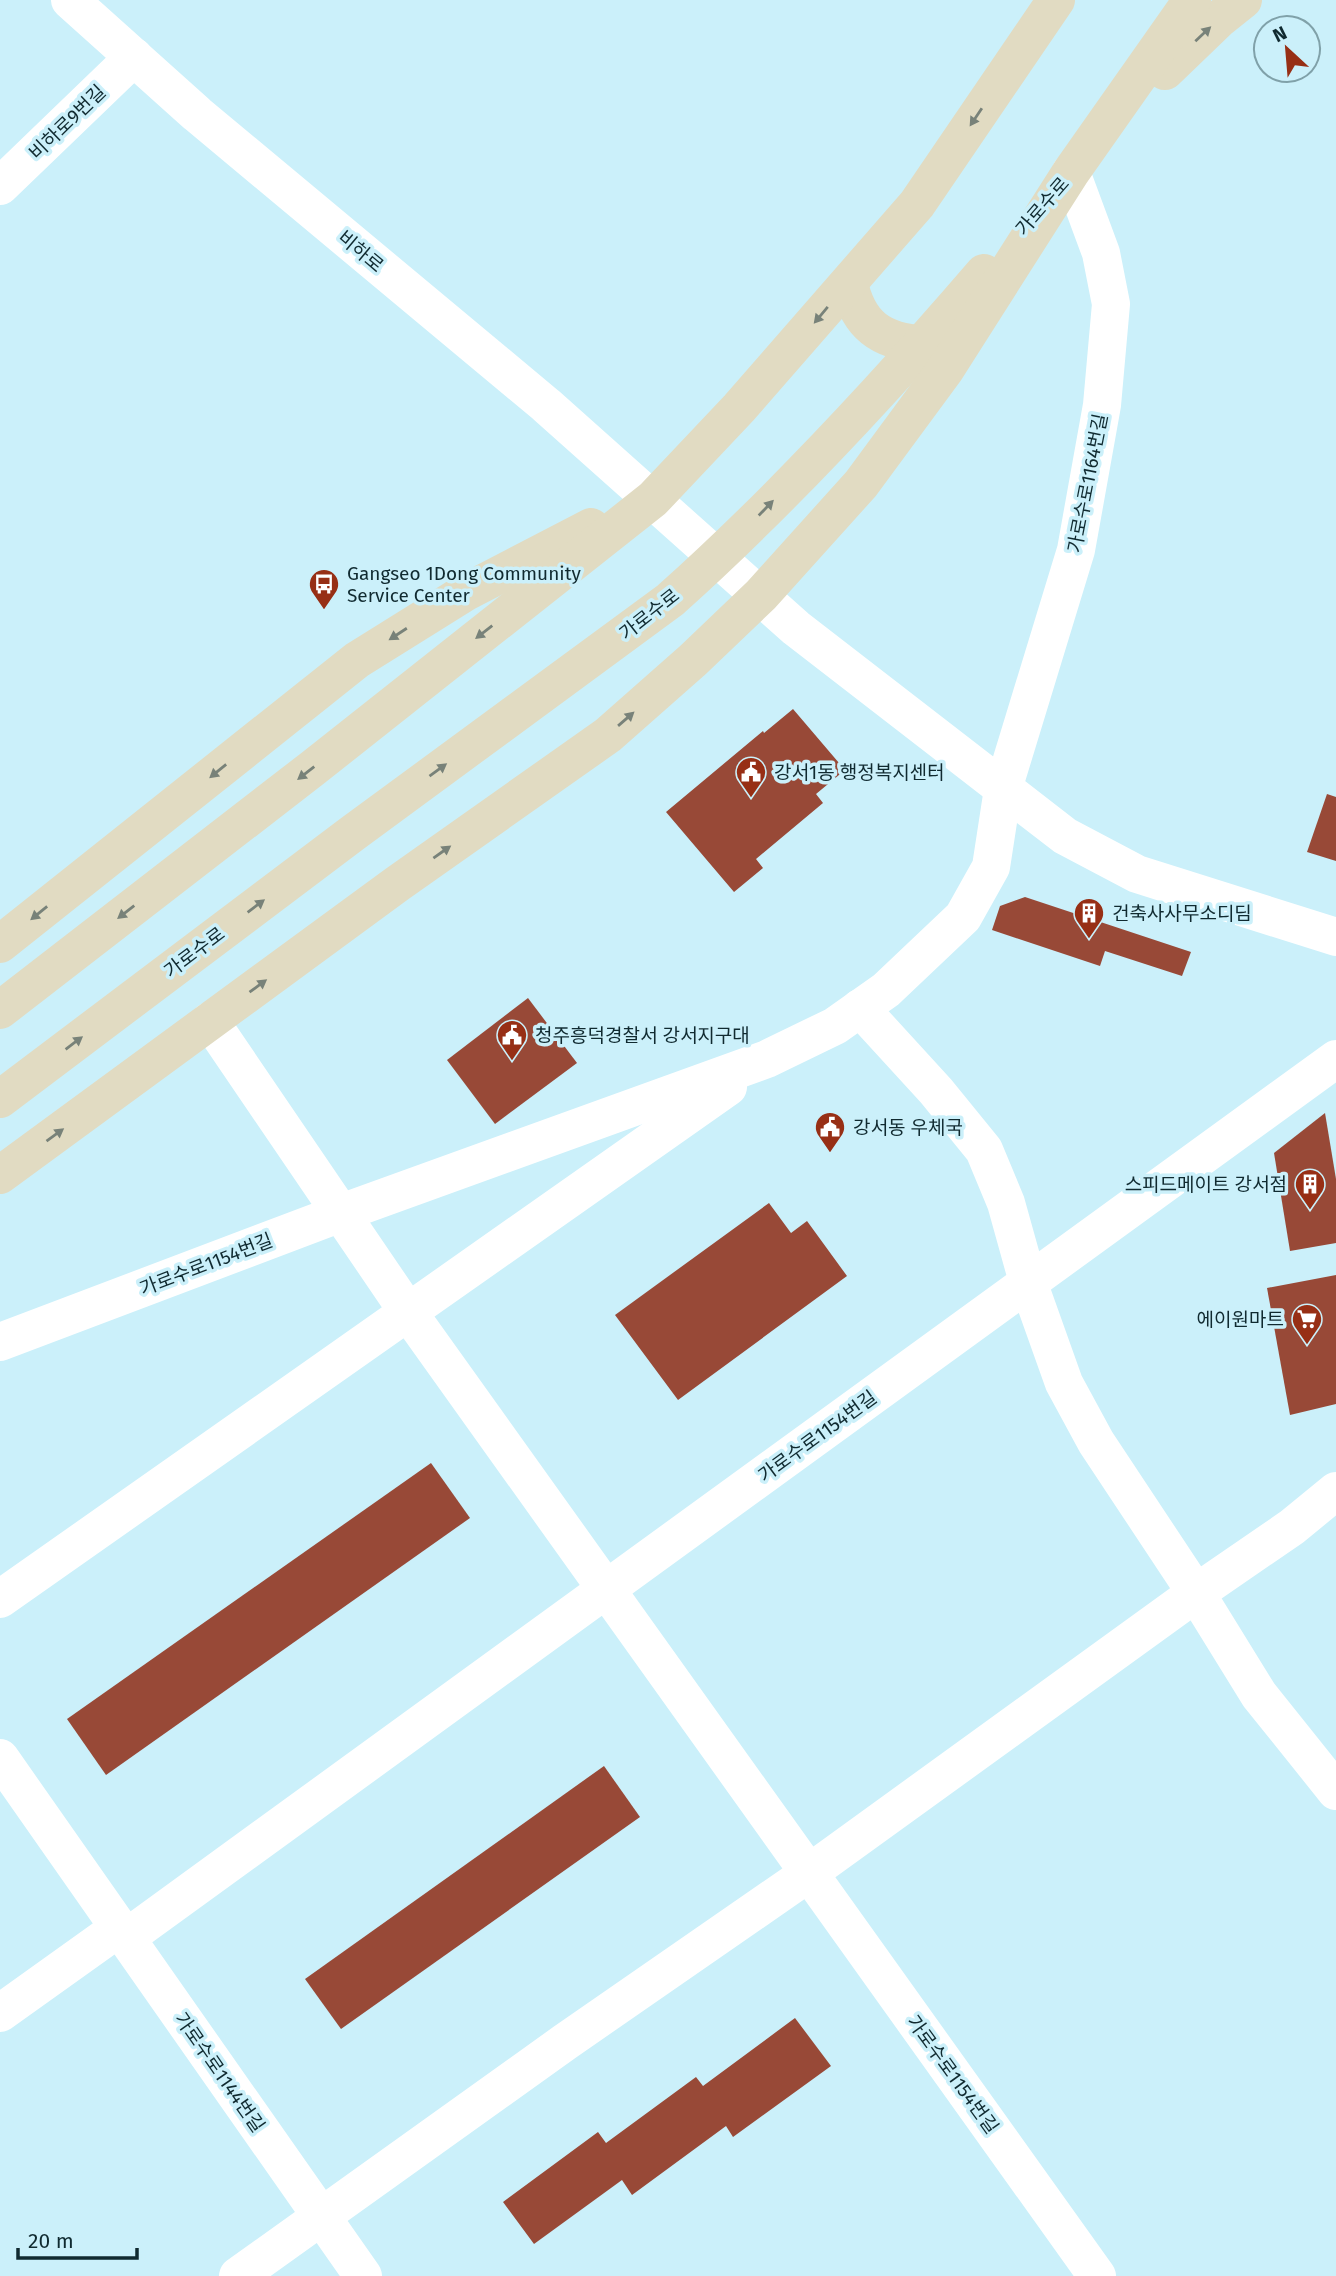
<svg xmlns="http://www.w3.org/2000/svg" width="1336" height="2276" viewBox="0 0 1336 2276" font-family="'Fira Sans','Noto Sans KR',sans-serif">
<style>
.building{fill:#984937}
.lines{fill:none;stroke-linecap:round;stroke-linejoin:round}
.minor{stroke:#fff;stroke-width:38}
.secondary{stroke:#e1dbc2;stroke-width:38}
.oneway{fill:#788279}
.labels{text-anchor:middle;stroke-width:7;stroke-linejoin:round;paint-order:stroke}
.street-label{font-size:19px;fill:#102a30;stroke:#cbf0fa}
.poi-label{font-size:19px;fill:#102a30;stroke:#cbf0fa;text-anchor:start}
</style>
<rect width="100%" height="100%" fill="#cbf0fa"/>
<!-- building -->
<g class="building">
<path d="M 793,709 L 845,770 L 816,794 L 823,803 L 756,859 L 763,868 L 734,892 L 666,812 L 763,731 L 764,733 Z"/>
<path d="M 1327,794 L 1336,797 L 1336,861 L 1307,852 Z"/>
<path d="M 1025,897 L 1191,952 L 1182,976 L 1105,951 L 1100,966 L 992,930 L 1000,906 Z"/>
<path d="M 528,998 L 577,1063 L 495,1124 L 447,1060 Z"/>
<path d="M 1325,1113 L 1336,1179 L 1336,1243 L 1290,1251 L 1274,1153 Z"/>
<path d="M 769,1203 L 791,1233 L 807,1221 L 847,1276 L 678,1400 L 615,1315 Z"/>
<path d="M 1336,1275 L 1336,1404 L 1290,1415 L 1267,1288 Z"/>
<path d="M 431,1463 L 470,1518 L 106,1775 L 67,1719 Z"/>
<path d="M 604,1766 L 640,1817 L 341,2029 L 305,1979 Z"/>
<path d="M 795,2018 L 831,2066 L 733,2137 L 726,2126 L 632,2195 L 622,2180 L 534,2244 L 503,2202 L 598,2132 L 606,2143 L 696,2077 L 703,2086 Z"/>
</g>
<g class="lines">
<!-- minor -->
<g class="minor">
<path d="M 70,0 L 197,114 L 546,405 L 796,628 L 1065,836 L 1137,874 L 1336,937"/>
<path d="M 0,186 L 134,57"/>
<path d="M 860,1008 L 936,1091 L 984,1150 L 1006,1203 L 1028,1282 L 1064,1383 L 1096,1442 L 1196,1593 L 1259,1695 L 1336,1791"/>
<path d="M 210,1021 L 408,1312 L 1097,2276"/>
<path d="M 0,1342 L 341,1213 L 767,1059 L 835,1026 L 886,990 L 963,917 L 991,867 L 1003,789 L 1076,550 L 1102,405 L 1111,304 L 1101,253 L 1071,172"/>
<path d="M 0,1599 L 728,1087"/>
<path d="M 0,1758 L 363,2276"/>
<path d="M 126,1938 L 1336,1059"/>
<path d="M 0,2013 L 119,1928"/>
<path d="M 238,2276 L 565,2042 L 809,1873 L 1196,1593 L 1292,1527 L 1336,1491"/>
</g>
<!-- secondary -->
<g class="secondary">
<path d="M 1165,71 L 1218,20 L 1243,0"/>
<path d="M 849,283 C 858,325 881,342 923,344"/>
<path d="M 0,944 L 357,660 L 466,592 L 591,527"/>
<path d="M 0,1010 L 313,768 L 653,499 L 739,408 L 917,204 L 1056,0"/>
<path d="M 0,1099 L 353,833 L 670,600 C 783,499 886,387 984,273"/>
<path d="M 0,1175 L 397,884 L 608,735 L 693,660 L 761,595 L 861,484 L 945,370 L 1071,172 L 1192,0"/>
</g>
</g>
<!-- one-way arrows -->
<defs><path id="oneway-solid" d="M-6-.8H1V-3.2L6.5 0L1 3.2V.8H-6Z" transform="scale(1.75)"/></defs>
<g class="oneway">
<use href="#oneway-solid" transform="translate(1203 34) rotate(-43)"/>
<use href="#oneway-solid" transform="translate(976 117) rotate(124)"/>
<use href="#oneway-solid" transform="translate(821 315) rotate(130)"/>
<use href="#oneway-solid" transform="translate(766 508) rotate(-46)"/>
<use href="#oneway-solid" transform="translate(484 632) rotate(142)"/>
<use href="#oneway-solid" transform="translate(398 634) rotate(147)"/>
<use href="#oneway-solid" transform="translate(626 719) rotate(-41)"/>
<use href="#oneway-solid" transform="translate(438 770) rotate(-36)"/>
<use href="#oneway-solid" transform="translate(218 771) rotate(141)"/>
<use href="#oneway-solid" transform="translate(306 773) rotate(142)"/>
<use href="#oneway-solid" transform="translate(442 852) rotate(-35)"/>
<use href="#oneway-solid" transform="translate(256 906) rotate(-37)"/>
<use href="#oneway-solid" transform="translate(126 912) rotate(142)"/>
<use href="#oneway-solid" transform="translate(39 913) rotate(141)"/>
<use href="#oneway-solid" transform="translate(258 986) rotate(-36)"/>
<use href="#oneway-solid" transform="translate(74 1043) rotate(-37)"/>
<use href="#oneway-solid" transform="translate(55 1135) rotate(-36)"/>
</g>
<!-- icons -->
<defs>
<g id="bus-pin" transform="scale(1.575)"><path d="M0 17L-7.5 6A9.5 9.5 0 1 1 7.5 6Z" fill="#972f15" stroke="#cbf0fa"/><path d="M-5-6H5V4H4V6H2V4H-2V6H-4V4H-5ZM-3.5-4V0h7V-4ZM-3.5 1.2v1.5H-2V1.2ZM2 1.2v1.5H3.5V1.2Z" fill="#fff"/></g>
<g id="civic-pin" transform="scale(1.575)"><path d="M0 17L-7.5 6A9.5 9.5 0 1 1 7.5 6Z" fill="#972f15" stroke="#cbf0fa"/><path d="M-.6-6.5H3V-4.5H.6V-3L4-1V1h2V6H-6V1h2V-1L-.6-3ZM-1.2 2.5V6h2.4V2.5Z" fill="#fff"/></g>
<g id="building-pin" transform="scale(1.575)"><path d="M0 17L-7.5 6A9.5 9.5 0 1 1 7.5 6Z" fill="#972f15" stroke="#cbf0fa"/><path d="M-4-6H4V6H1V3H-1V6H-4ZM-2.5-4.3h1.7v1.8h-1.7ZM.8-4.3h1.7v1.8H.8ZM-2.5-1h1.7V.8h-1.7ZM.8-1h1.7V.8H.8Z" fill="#fff"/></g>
<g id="supermarket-pin" transform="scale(1.575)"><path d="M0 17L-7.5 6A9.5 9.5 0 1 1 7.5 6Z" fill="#972f15" stroke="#cbf0fa"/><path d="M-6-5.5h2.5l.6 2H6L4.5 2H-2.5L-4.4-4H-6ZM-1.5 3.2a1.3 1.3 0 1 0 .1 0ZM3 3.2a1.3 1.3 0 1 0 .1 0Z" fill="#fff"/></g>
</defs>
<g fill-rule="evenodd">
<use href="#bus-pin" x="324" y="584"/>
<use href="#civic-pin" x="751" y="772"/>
<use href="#building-pin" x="1089" y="913"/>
<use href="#civic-pin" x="512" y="1035"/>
<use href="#civic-pin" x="830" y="1127"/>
<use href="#building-pin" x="1310" y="1184"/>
<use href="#supermarket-pin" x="1307" y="1319"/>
</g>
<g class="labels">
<!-- street labels -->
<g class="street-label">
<text transform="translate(67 122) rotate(-44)" y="7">비하로9번길</text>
<text transform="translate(1042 206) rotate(-49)" y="7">가로수로</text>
<text transform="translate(361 251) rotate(40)" y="7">비하로</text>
<text transform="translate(1087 483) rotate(-79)" y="7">가로수로1164번길</text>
<text transform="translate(649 614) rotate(-38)" y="7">가로수로</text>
<text transform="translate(194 952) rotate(-37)" y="7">가로수로</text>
<text transform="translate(206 1264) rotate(-21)" y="7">가로수로1154번길</text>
<text transform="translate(817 1436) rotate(-36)" y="7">가로수로1154번길</text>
<text transform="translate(220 2072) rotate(55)" y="7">가로수로1144번길</text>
<text transform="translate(953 2074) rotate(54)" y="7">가로수로1154번길</text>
</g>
<!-- poi labels -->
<g class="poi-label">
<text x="347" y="580">Gangseo 1Dong Community<tspan x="347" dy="22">Service Center</tspan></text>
<text x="774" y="779">강서1동 행정복지센터</text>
<text x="1112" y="920">건축사사무소디딤</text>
<text x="535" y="1042">청주흥덕경찰서 강서지구대</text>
<text x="853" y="1134">강서동 우체국</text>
<text x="1287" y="1191" text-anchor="end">스피드메이트 강서점</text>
<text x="1284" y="1326" text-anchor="end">에이원마트</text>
</g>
</g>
<!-- north arrow -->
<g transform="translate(1287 49) rotate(334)"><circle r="33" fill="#cbf0fa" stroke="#80a1a9" stroke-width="2"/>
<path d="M0-5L12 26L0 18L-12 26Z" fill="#972f15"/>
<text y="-10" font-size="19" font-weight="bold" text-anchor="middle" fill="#102a30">N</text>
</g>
<!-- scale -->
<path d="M18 2248v10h119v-10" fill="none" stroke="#102a30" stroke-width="3.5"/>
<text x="28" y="2248" font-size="21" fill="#102a30" stroke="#cbf0fa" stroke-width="5" paint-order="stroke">20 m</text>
</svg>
